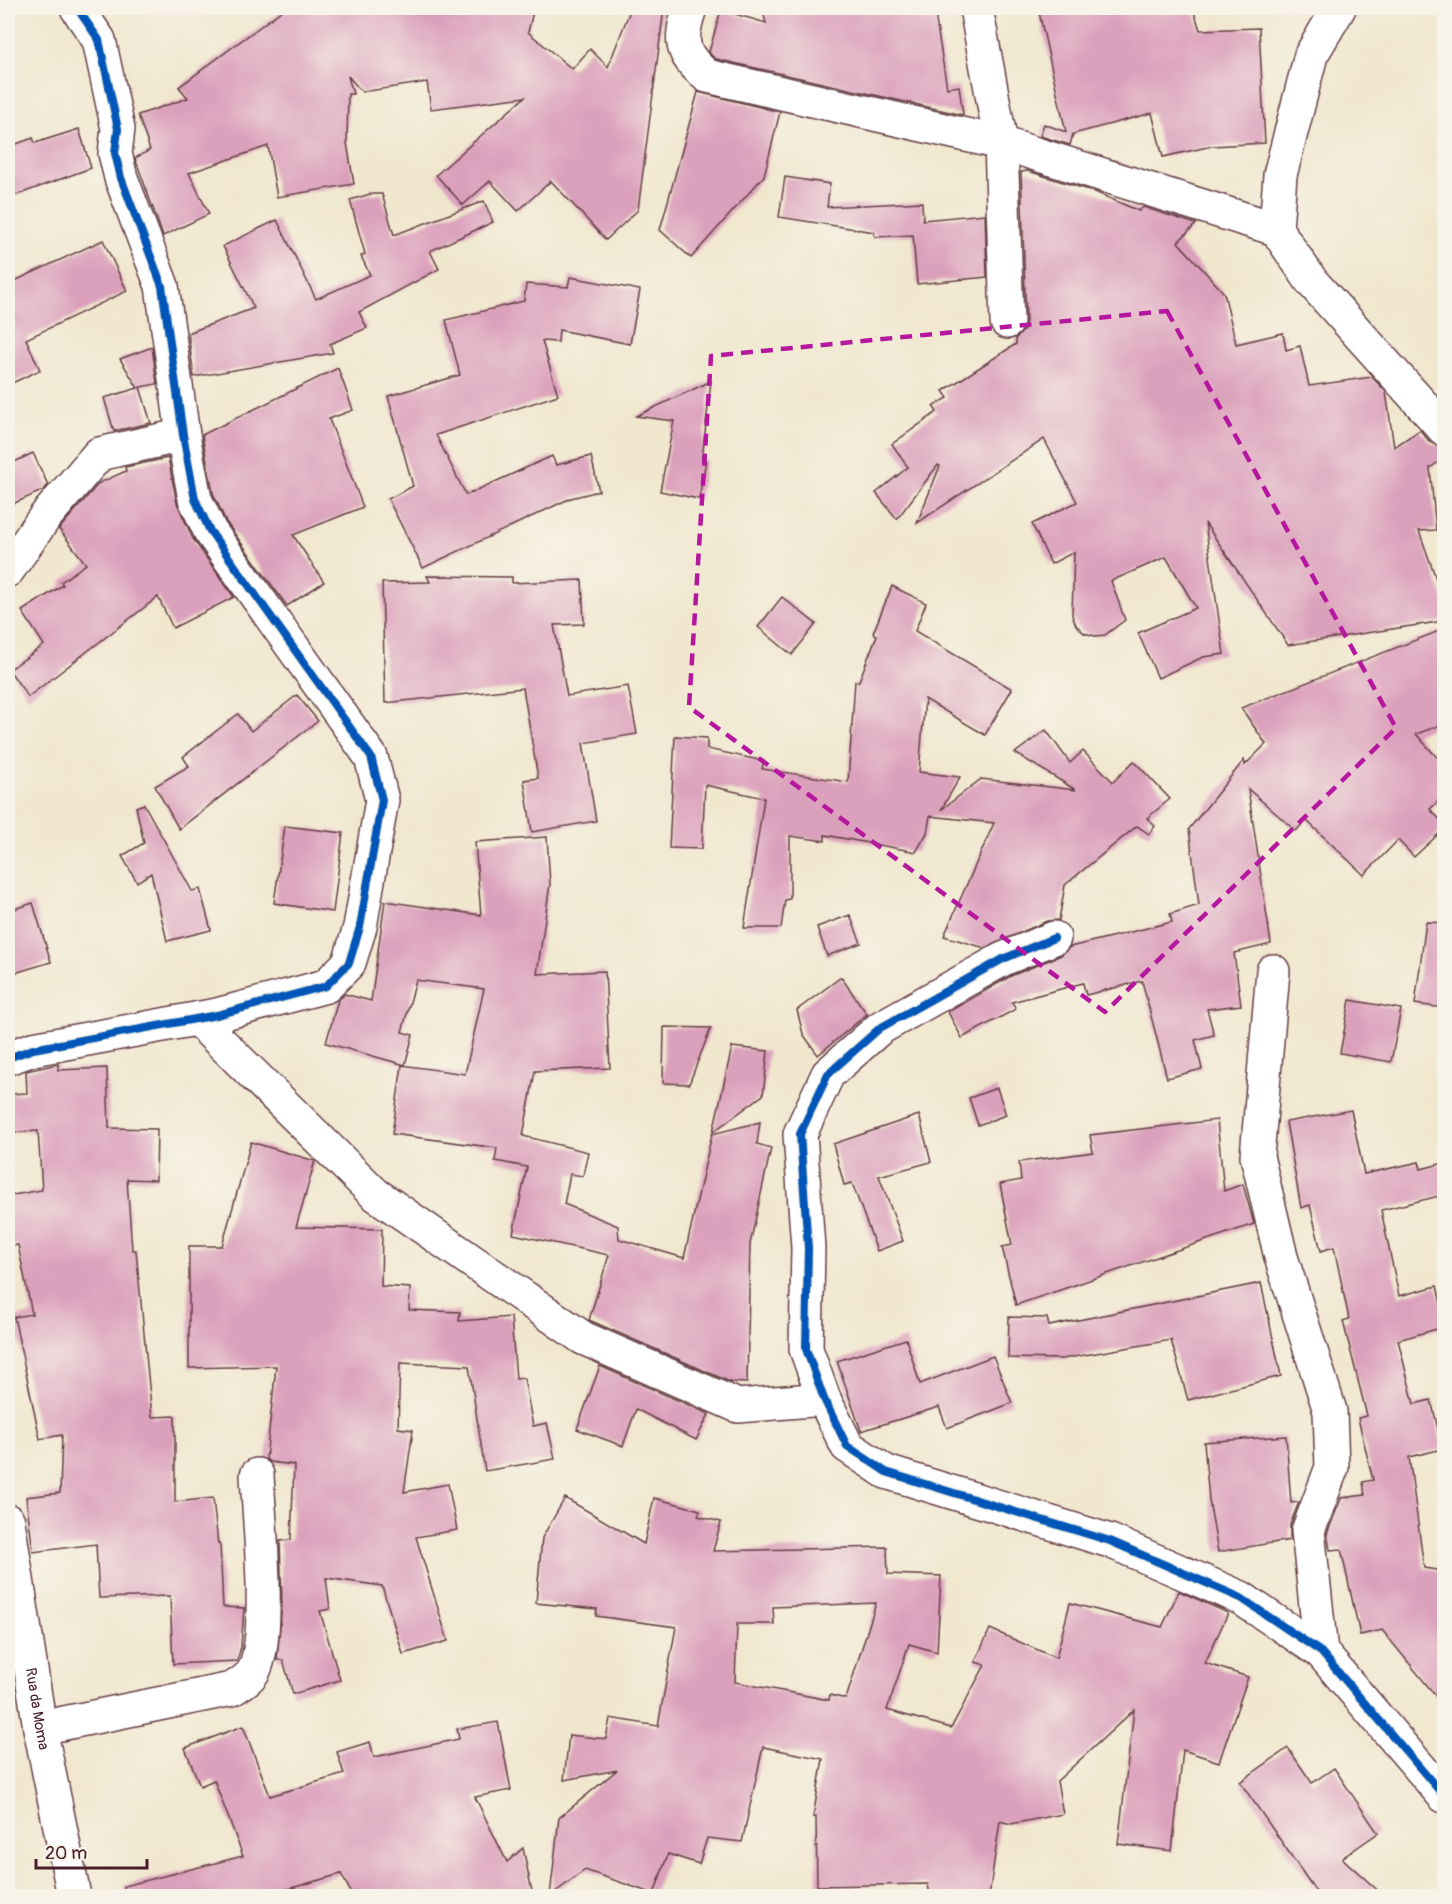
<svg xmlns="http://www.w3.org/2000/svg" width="1452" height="1904" viewBox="0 0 1452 1904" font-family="Pangolin,sans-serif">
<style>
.building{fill:#dba0bb;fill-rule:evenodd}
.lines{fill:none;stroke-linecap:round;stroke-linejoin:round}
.minor-casing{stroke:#633d44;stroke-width:36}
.minor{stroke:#fff;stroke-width:33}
.cycleway-casing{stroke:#f7f3e8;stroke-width:11}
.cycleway{stroke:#0057b8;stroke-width:8}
.marked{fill:none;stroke:#b5179e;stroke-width:4.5;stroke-dasharray:12 8;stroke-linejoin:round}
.labels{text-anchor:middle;stroke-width:5;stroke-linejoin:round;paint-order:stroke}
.street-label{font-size:15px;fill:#4a1f2b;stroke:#f7f3e8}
</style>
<rect width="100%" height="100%" fill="#f7f3e8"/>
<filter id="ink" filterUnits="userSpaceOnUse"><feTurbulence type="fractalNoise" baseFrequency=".0167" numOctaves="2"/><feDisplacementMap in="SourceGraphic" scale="12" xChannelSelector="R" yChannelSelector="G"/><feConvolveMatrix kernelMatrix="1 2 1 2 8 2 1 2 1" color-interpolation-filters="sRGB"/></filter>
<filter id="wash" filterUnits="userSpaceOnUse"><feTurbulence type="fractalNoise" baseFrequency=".008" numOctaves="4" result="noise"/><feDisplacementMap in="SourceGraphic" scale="24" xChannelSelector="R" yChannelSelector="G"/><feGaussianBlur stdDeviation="1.35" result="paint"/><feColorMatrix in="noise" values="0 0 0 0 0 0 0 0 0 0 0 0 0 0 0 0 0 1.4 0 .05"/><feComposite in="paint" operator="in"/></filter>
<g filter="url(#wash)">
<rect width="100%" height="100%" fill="#f1e7cf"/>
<g id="blocks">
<!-- building -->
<g class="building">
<path d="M 285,8 L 534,8 L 528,32 L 572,69 L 590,49 L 608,67 L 631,8 L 664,8 L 638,210 L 606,240 L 551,181 L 518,211 L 490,181 L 463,205 L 436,175 L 525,97 L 431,109 L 427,82 L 362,92 L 348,76 L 353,94 L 348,94 L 347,143 L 354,184 L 277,197 L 268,146 L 189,173 L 209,214 L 163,236 L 135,158 L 150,150 L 138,115 L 188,98 L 179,87 Z"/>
<path d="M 762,8 L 934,8 L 947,88 L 959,86 L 963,115 L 716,59 L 711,55 L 709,52 L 721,10 L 766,23 Z"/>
<path d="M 1038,8 L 1193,8 L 1200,30 L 1259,28 L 1265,143 L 1212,146 L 1163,157 L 1152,113 L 1073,134 L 1070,145 L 1040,136 L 1044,124 L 1066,132 Z"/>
<path d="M 698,92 L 780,112 L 764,176 L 691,258 L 660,230 Z"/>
<path d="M 79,129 L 91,168 L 14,196 L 8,176 L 8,147 L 33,138 L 35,143 Z"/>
<path d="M 1028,171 L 1095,192 L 1139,211 L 1143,207 L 1196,224 L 1178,242 L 1224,293 L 1236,344 L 1283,333 L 1286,350 L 1300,346 L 1309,386 L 1372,377 L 1386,392 L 1394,447 L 1420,430 L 1430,442 L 1444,447 L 1444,458 L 1430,468 L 1436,530 L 1419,531 L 1444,601 L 1444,621 L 1288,645 L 1205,523 L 1224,654 L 1203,657 L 1158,678 L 1138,633 L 1196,608 L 1166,557 L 1111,581 L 1125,620 L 1105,635 L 1095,636 L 1084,633 L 1076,625 L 1072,615 L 1074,552 L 1051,564 L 1032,524 L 1077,502 L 1044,439 L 917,523 L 940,466 L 938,465 L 897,519 L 876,493 L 908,467 L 892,444 L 937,412 L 933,406 L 948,398 L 943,391 L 1016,344 L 1016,338 L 1024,330 L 1026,321 L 1021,172 Z"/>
<path d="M 785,177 L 830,184 L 827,207 L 922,202 L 923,220 L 985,214 L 987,277 L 917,284 L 913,235 L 875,237 L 874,232 L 779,217 Z"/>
<path d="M 370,194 L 382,194 L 394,235 L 484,201 L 493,222 L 430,251 L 439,269 L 359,312 L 367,328 L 330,344 L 333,353 L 194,377 L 188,333 L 254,308 L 223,246 L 277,220 L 316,299 L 370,275 L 361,256 L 365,254 L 350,200 Z"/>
<path d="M 103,240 L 127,291 L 26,339 L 40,370 L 8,385 L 8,284 Z"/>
<path d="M 570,277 L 640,290 L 630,344 L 559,330 L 558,342 L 542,341 L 558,395 L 436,435 L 466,495 L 552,456 L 556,465 L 591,456 L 599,491 L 571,498 L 423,568 L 388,499 L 413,486 L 388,396 L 460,375 L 446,320 L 524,301 L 526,284 L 568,287 Z"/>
<path d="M 152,347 L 157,384 L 140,387 L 151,423 L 114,431 L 104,398 L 138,388 L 120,359 Z"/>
<path d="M 338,368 L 353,410 L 329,419 L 363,507 L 293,535 L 324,582 L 287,606 L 226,522 L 213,493 L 202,435 Z"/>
<path d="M 711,381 L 702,459 L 706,460 L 699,499 L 660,491 L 674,421 L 636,416 Z"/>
<path d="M 33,453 L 48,485 L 44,490 L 8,506 L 8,465 Z"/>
<path d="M 168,458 L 177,503 L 193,539 L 234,597 L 173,628 L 158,597 L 28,697 L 9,670 L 44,645 L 22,611 L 63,585 L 61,582 L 86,564 L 59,529 L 99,483 L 126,471 L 125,467 Z"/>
<path d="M 427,576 L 512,577 L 512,583 L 582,580 L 584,624 L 554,625 L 567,696 L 628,686 L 637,734 L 583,743 L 596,821 L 532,832 L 524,780 L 538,778 L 523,688 L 385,703 L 382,583 L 430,582 Z"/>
<path d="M 892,586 L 926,603 L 915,631 L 1012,689 L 985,735 L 925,699 L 919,772 L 960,777 L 941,810 L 981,779 L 1076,790 L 1015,753 L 1046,730 L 1070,763 L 1083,751 L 1113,782 L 1134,761 L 1170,799 L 1147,818 L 1155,826 L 1149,834 L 1137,826 L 1065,885 L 1059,920 L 1047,921 L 985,948 L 944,936 L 994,823 L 930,816 L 927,833 L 916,852 L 825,835 L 825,841 L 790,836 L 790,899 L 785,900 L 781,928 L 744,928 L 764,798 L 705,785 L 702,849 L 669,848 L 675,736 L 707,738 L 707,749 L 764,761 L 762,769 L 848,782 L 855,681 L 859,681 L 877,635 L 873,633 Z"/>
<path d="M 782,597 L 816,624 L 792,655 L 758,627 Z"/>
<path d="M 1444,629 L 1444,724 L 1416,734 L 1444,765 L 1444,796 L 1430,809 L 1444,824 L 1444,829 L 1414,857 L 1398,840 L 1364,875 L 1306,820 L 1296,831 L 1248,789 L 1271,944 L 1234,953 L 1241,1005 L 1207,1009 L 1214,1035 L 1195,1040 L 1202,1069 L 1167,1078 L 1142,981 L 1086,995 L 1083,983 L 1012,1002 L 1016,1009 L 962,1038 L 948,1012 L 1011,976 L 1061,955 L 1070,947 L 1172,922 L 1170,914 L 1199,905 L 1189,829 L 1244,760 L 1245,765 L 1266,744 L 1241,708 Z"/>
<path d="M 297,695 L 318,721 L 179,829 L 155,786 L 189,766 L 183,757 L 238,714 L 251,731 Z"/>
<path d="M 144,804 L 192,891 L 200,889 L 211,930 L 167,941 L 151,873 L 137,882 L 122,856 L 144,843 L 136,807 Z"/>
<path d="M 285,826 L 343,833 L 333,912 L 274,903 Z"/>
<path d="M 547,837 L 550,884 L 537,974 L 605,971 L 610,1068 L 535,1071 L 523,1136 L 588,1152 L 583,1176 L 570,1174 L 564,1204 L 618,1226 L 619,1239 L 684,1258 L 712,1134 L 760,1122 L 757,1144 L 771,1148 L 750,1244 L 747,1383 L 730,1382 L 589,1320 L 609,1255 L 513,1234 L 527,1167 L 495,1161 L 497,1148 L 392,1134 L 402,1065 L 465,1074 L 484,989 L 416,980 L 402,1032 L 413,1035 L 405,1065 L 326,1043 L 338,1000 L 345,994 L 371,1001 L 385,901 L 481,915 L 475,842 Z"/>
<path d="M 33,903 L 51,962 L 8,975 L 8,911 Z"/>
<path d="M 850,915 L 861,943 L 827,956 L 817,927 Z"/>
<path d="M 1426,922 L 1444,923 L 1444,1008 L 1415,1004 Z"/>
<path d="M 841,977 L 867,1014 L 818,1055 L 803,1034 L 797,1010 Z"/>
<path d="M 1350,1000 L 1401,1009 L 1391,1062 L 1340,1053 Z"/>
<path d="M 664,1027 L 711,1028 L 689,1084 L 663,1083 Z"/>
<path d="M 732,1047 L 768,1051 L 763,1095 L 713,1132 Z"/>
<path d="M 58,1064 L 58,1070 L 107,1068 L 109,1128 L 157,1129 L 156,1180 L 127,1179 L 132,1250 L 136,1250 L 152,1417 L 175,1416 L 175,1502 L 213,1498 L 218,1544 L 220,1544 L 223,1607 L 244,1608 L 241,1647 L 237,1661 L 173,1664 L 170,1596 L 99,1598 L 96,1544 L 33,1552 L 26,1497 L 60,1493 L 62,1435 L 40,1439 L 14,1317 L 32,1314 L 18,1245 L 8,1247 L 8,1196 L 42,1190 L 38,1131 L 8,1133 L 8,1094 L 27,1093 L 26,1071 Z"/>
<path d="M 997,1088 L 1006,1115 L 978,1125 L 969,1098 Z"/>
<path d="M 1351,1110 L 1364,1174 L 1419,1162 L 1421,1169 L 1444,1163 L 1444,1195 L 1381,1210 L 1399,1296 L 1437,1286 L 1444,1316 L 1444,1327 L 1398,1340 L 1414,1404 L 1431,1400 L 1443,1449 L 1409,1457 L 1424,1568 L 1444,1571 L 1444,1706 L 1382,1630 L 1360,1635 L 1341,1549 L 1330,1550 L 1327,1534 L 1341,1498 L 1365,1495 L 1363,1482 L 1373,1480 L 1358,1418 L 1367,1416 L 1343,1321 L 1349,1319 L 1334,1247 L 1321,1251 L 1310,1205 L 1301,1208 L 1286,1122 Z"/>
<path d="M 919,1115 L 931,1162 L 879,1176 L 903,1241 L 877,1251 L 852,1183 L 844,1185 L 833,1144 Z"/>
<path d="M 1217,1120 L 1224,1191 L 1243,1184 L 1254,1224 L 1016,1305 L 1002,1247 L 1012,1245 L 1000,1184 L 1021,1180 L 1019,1162 L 1093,1152 L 1090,1135 Z"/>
<path d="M 251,1142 L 315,1161 L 296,1227 L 382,1229 L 381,1286 L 410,1288 L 409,1310 L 460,1312 L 459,1321 L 511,1317 L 516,1379 L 524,1378 L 533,1426 L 547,1423 L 555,1459 L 485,1471 L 469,1366 L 400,1363 L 398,1428 L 413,1430 L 404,1492 L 448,1484 L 457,1530 L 416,1537 L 448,1641 L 403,1654 L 382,1586 L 326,1578 L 330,1609 L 320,1611 L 340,1680 L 293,1694 L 283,1660 L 277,1660 L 282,1603 L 280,1541 L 291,1540 L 294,1465 L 270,1462 L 266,1459 L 276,1366 L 189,1368 L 189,1246 L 222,1246 Z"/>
<path d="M 1261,1283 L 1281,1376 L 1188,1400 L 1171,1340 L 1062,1359 L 1008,1358 L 1009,1317 L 1047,1318 L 1049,1326 Z"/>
<path d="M 906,1339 L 920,1384 L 993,1356 L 1012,1403 L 947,1428 L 939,1407 L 861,1431 L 837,1361 Z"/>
<path d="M 600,1366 L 709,1414 L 696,1440 L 636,1409 L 623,1446 L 577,1429 Z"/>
<path d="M 1286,1436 L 1291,1503 L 1299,1502 L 1290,1525 L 1290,1540 L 1218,1552 L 1209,1500 L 1204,1442 Z"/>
<path d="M 565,1498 L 644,1544 L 654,1498 L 700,1510 L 698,1516 L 721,1522 L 713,1551 L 887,1547 L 888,1574 L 941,1576 L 937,1652 L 909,1644 L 887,1710 L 951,1728 L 985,1665 L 975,1662 L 990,1629 L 1056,1658 L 1070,1603 L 1162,1627 L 1179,1591 L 1228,1613 L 1205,1663 L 1248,1677 L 1219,1762 L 1183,1750 L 1172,1851 L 1118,1844 L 1134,1710 L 1057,1781 L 1063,1814 L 1011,1824 L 1000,1821 L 989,1896 L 930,1896 L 928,1884 L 817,1886 L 816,1817 L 813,1817 L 823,1759 L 763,1747 L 742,1842 L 707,1838 L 699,1864 L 668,1854 L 654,1894 L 585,1870 L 550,1896 L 559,1818 L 617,1770 L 564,1780 L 569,1735 L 606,1739 L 610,1718 L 658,1726 L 676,1627 L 596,1616 L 597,1609 L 536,1603 L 542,1538 ZM 876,1603 L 846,1699 L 830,1695 L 829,1700 L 735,1682 L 737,1624 L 774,1624 L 773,1607 Z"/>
<path d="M 498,1722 L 511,1790 L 475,1797 L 507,1862 L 523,1848 L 533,1896 L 353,1896 L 341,1874 L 263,1896 L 126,1896 L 124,1886 L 243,1856 L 214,1780 L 200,1786 L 185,1748 L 243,1726 L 270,1796 L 344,1774 L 337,1752 L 370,1742 L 374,1757 L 459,1739 L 457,1729 Z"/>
<path d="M 1288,1748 L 1312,1783 L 1334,1768 L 1378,1833 L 1342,1858 L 1384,1896 L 1319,1896 L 1240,1782 Z"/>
</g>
</g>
</g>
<g filter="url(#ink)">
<use href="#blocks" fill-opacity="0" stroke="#633d44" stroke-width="1.5"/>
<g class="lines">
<!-- minor casing -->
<g class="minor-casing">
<g id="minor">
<path d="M 690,8 C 679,41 680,53 707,76 L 1001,143 L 1276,229"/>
<path d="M 976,8 L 1001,143 L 1007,322"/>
<path d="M 1339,8 L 1311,55 L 1280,175 L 1276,229 L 1312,282 L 1444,429"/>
<path d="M 8,570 L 45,517 L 99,454 L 183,435"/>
<path d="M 1054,938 L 1003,959 L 880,1028 L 828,1074 L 800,1134 L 808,1248 L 806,1349 L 824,1399 L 847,1446 L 886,1472 L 1110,1541 L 1241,1598 L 1321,1652 L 1444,1796"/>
<path d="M 1273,971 L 1257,1156 L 1281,1257 L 1330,1411 L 1332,1467 L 1308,1531 L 1321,1652"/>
<path d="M 197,1019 L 375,1194 L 583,1338 L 738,1406 L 824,1399"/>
<path d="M 8,1058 L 33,1049 L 217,1015 L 326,986 L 349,963 L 360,927 L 382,800 L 371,757 L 210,531 L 195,499 L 183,435 L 162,286 L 121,178 L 115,153 L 118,129 L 99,40 L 77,8"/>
<path id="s1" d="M 8,1521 L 40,1728 L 74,1896"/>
<path d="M 40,1728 L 232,1689 C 240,1684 251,1678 255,1668 C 271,1631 259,1519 257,1475"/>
</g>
</g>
<!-- minor -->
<use href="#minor" class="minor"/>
<!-- cycleway casing -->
<g class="cycleway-casing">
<g id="cycleway">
<path d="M 1054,938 L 1003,959 L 880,1028 L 828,1074 L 800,1134 L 808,1248 L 806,1349 L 824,1399 L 847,1446 L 886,1472 L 1110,1541 L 1241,1598 L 1321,1652 L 1444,1796"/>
<path d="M 8,1058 L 33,1049 L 217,1015 L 326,986 L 349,963 L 360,927 L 382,800 L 371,757 L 210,531 L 195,499 L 183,435 L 162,286 L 121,178 L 115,153 L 118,129 L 99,40 L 77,8"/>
</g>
</g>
<!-- cycleway -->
<use href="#cycleway" class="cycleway"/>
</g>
</g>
<!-- marked area -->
<path class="marked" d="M 1167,311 L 1396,728 L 1105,1012 L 689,707 L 711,356 Z"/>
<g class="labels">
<!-- street labels -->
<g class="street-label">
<text dy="5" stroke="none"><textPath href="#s1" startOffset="190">Rua da Moma</textPath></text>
</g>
</g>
<!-- margin -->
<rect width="1452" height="1904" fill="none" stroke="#f7f3e8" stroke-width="30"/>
<!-- scale -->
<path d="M36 1859v9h111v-9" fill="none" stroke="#4a1f2b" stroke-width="3"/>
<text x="45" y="1859" font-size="18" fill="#4a1f2b" stroke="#f7f3e8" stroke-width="4.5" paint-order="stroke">20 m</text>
</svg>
